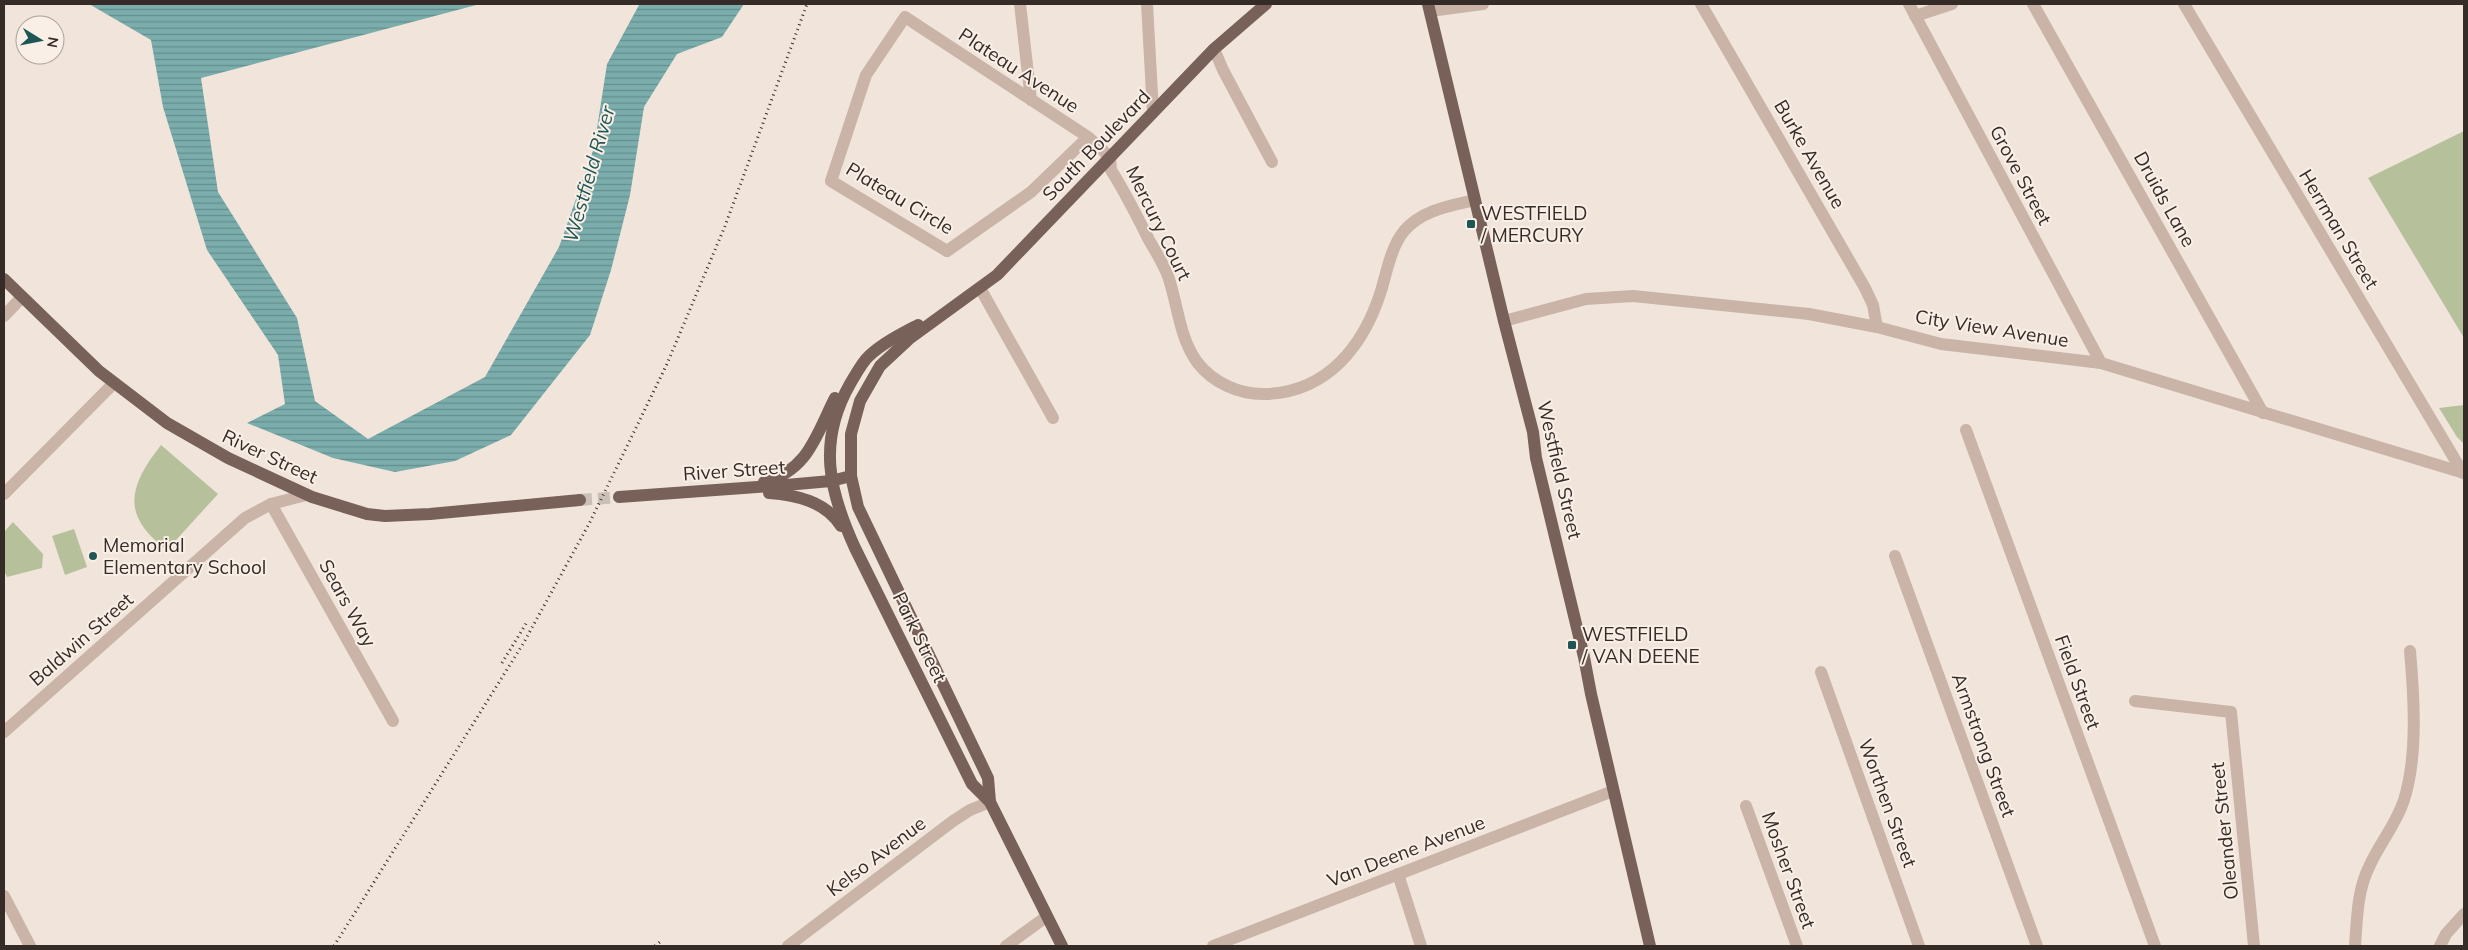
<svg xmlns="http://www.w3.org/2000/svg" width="2468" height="950" viewBox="0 0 2468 950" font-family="Mulish,sans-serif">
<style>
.green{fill:#b6c09b}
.water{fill:url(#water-rules)}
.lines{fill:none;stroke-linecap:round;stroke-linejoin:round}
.major-tunnel{stroke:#cbc0b7;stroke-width:12;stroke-dasharray:12 6;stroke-linecap:butt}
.minor{stroke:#c9b4a7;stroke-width:12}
.major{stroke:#776159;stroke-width:12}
.rail{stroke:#352b27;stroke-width:3;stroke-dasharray:1 4;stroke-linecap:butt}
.poi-dot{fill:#1e5656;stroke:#f9efe7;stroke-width:2}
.labels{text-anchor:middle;stroke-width:4;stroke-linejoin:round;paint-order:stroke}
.street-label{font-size:19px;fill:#352b27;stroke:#f9efe7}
.poi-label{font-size:19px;fill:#352b27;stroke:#f9efe7;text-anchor:start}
.water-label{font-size:20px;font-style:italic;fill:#1e5656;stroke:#f9efe7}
</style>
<defs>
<pattern id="water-rules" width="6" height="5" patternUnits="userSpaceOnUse" patternTransform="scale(1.25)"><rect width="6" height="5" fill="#7aadac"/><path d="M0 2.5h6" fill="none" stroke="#658d8c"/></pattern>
</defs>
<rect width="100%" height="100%" fill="#f1e5db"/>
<!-- green -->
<g class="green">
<path d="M 2464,131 L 2464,338 L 2368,178 Z"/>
<path d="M 2464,405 L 2464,444 L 2457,437 L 2439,408 Z"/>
<path d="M 161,445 L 218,494 L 167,550 C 120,515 129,486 161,445 Z"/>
<path d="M 13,522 L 43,554 L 42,568 L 7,577 L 4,571 L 4,532 Z"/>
<path d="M 74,529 L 87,567 L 65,575 L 52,536 Z"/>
</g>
<!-- water -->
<path class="water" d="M 89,4 L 480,4 L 201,78 L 218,192 L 297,318 L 315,401 L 368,439 L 485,377 L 559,247 L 594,148 L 607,64 L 639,5 L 633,4 L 744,4 L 722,37 L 677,54 L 644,107 L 630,195 L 611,270 L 590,335 L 511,435 L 455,461 L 395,472 L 333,458 L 247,423 L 285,404 L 278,355 L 207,250 L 163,107 L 151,40 Z"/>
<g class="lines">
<!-- major-tunnel -->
<path class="major-tunnel" d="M 580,500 L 619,497"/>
<!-- minor -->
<g class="minor">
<path d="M 1020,4 L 1031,100"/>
<path d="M 1147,4 L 1153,112"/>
<path d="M 1701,4 L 1865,288 L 1873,305 L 1877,327"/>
<path d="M 1909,4 L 2101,363"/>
<path d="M 2033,4 L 2263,413"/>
<path d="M 2184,4 L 2463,473"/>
<path d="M 1430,11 L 1483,4"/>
<path d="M 1915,16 L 1952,4"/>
<path d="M 1214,49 L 1223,70 L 1272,162"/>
<path d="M 1088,137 L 1031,192 L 947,251 L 831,181 L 866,75 L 905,17 L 1088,137 L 1110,157 L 1111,170 C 1125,192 1137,216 1149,240 C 1156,252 1163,263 1168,276 C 1178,305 1179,337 1197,362 C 1213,383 1240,395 1266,394 C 1328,392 1364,345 1381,291 C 1387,271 1391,247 1404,231 C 1422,210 1449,206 1475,200"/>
<path d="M 980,288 L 1053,418"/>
<path d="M 4,316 L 22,297"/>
<path d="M 1504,321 L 1586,299 L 1633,296 L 1809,314 L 1877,327 L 1941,344 L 2101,363 L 2464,473"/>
<path d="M 1966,430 L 2155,946"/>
<path d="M 4,494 L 114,383"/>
<path d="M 271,504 L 393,721"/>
<path d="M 1895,556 L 2037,946"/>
<path d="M 1821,672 L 1919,946"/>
<path d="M 2135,701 L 2231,712 L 2254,946"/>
<path d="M 4,732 L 245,518 L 271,504 L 306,495"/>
<path d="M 1746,806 L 1797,946"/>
<path d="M 1398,874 L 1421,946"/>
<path d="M 4,896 L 30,946"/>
<path d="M 788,946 L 953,821 L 970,810 L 990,802"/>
<path d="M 1006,946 L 1046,917"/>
<path d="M 1213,946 L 1613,791"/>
<path d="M 2355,946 C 2357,920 2357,891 2369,867 C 2379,844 2396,825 2404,800 C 2418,756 2414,696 2410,651"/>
<path d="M 2440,946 L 2446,934 L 2464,914"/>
</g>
<!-- major -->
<g class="major">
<path d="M 1428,4 L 1504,321 L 1533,432 L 1536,458 L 1584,657 L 1591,694 L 1650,946"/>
<path d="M 4,279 L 99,371 L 167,423 L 228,458 L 312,497 L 367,514 L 385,516 L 430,514 L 580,500"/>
<path d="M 918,325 C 901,334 883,343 869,356 C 862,362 855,376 850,384 C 817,442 829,491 855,548 L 972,784 L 990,802 L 1062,946"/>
<path d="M 764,482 C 808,471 816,435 835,398"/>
<path d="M 769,493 C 796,495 825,501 841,526"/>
<path d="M 619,497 L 786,485 L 831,481 L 851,476"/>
<path d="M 990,802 L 988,778 L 858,507 L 851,476 L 851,434 L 860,401 L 880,366 L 909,339 L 997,275 L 1214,49 L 1266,4"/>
</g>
<!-- rail -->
<g class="rail">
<path d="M 502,663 L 527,622"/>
<path d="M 334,946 L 523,644 L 590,522 L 667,364 L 725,226 L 807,4"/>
<path d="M 655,946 L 660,942"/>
</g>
</g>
<!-- markers -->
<g class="poi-dot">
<rect x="1466" y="219" width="10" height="10" rx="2.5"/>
<circle cx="93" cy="556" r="5"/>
<rect x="1567" y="640" width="10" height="10" rx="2.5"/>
</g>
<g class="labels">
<!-- street labels -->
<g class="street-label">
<text transform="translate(1019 70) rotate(33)" y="7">Plateau Avenue</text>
<text transform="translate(1096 145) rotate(-46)" y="7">South Boulevard</text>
<text transform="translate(1810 154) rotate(60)" y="7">Burke Avenue</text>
<text transform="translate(2021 175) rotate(62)" y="7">Grove Street</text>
<text transform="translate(900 198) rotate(31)" y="7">Plateau Circle</text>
<text transform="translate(2165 199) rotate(61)" y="7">Druids Lane</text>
<text transform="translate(1159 223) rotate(64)" y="7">Mercury Court</text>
<text transform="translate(2339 229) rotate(59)" y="7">Herrman Street</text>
<text transform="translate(1992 328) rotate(9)" y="7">City View Avenue</text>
<text transform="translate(270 456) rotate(25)" y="7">River Street</text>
<text transform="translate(734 470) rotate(-4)" y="7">River Street</text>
<text transform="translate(1560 470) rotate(77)" y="7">Westfield Street</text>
<text transform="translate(348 603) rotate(61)" y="7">Sears Way</text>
<text transform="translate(920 637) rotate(64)" y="7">Park Street</text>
<text transform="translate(81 639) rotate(-41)" y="7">Baldwin Street</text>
<text transform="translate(2078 682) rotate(70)" y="7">Field Street</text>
<text transform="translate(1984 745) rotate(70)" y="7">Armstrong Street</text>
<text transform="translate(1888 803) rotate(70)" y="7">Worthen Street</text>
<text transform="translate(2224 831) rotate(-96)" y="7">Oleander Street</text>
<text transform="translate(1406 851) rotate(-21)" y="7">Van Deene Avenue</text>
<text transform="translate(876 856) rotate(-37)" y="7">Kelso Avenue</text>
<text transform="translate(1789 870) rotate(70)" y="7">Mosher Street</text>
</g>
<!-- poi labels -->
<g class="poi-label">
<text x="1481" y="220">WESTFIELD<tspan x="1481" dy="22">/ MERCURY</tspan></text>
<text x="103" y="552">Memorial<tspan x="103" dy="22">Elementary School</tspan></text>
<text x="1582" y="641">WESTFIELD<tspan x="1582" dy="22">/ VAN DEENE</tspan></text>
</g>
<!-- water labels -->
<g class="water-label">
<text transform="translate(589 174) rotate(-74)" y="7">Westfield River</text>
</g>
</g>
<!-- border -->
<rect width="2468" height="950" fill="none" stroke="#352b27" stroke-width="10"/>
<!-- north arrow -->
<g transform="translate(40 40) rotate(100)"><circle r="24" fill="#f9efe7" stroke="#aba19a"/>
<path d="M0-4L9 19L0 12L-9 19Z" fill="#1e5656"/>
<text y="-8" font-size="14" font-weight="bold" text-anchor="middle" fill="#352b27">N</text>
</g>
</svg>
